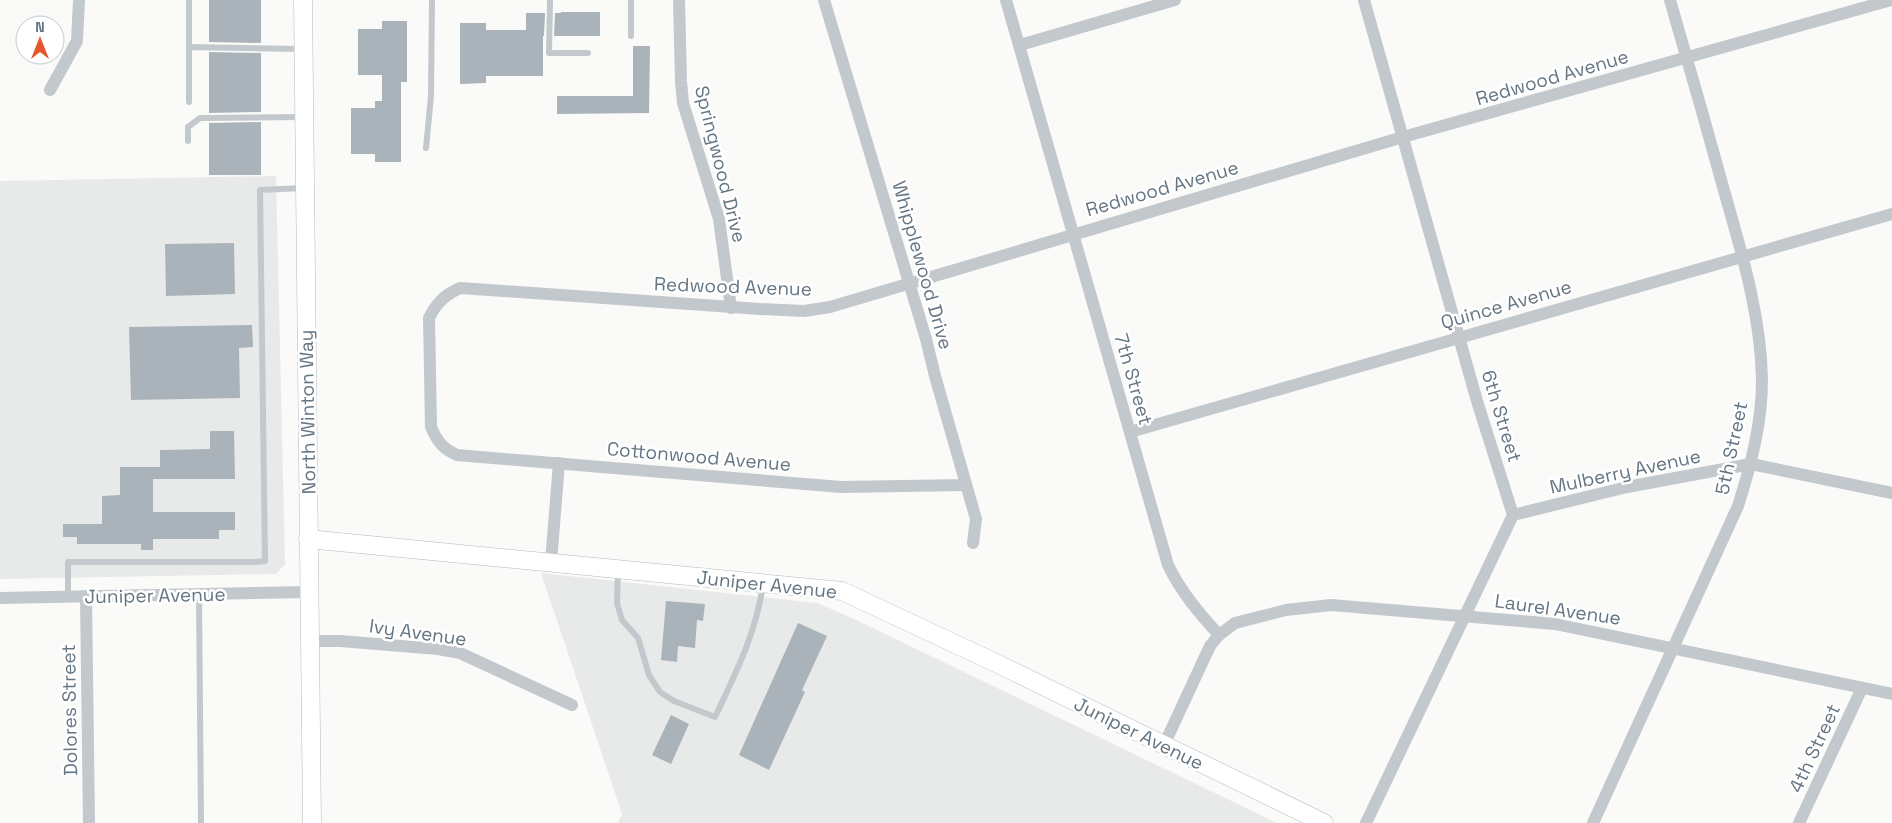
<svg xmlns="http://www.w3.org/2000/svg" width="1892" height="823" viewBox="0 0 1892 823" font-family="'Space Grotesk',sans-serif">
<style>
.built{fill:#e8e9e9}
.building{fill:#aab3b9}
.lines{fill:none;stroke-linecap:round;stroke-linejoin:round}
.secondary-casing{stroke:#b3babf;stroke-width:19}
.lane{stroke:#c3c8cc;stroke-width:6}
.street{stroke:#c3c8cc;stroke-width:12}
.secondary{stroke:#fff;stroke-width:18}
.labels{text-anchor:middle;stroke-width:5;stroke-linejoin:round;paint-order:stroke}
.street-label{font-size:19px;fill:#657683;stroke:#fff}
</style>
<rect width="100%" height="100%" fill="#fafaf8"/>
<!-- built -->
<g class="built">
<path d="M 276,176 L 285,564 L 276,574 L 0,579 L 0,181 Z"/>
<path d="M 541,573 L 817,603 L 852,618 L 1277,823 L 618,823 L 622,814 Z"/>
</g>
<!-- building -->
<g class="building">
<path d="M 209,0 L 261,0 L 261,43 L 209,42 Z"/>
<path d="M 561,12 L 600,12 L 600,36 L 554,36 L 555,13 L 561,13 Z"/>
<path d="M 526,13 L 545,13 L 544,36 L 543,36 L 543,76 L 486,76 L 486,83 L 460,84 L 460,23 L 486,23 L 486,30 L 526,30 Z"/>
<path d="M 382,21 L 407,21 L 407,82 L 401,82 L 401,162 L 375,162 L 375,154 L 351,154 L 351,108 L 375,108 L 375,101 L 382,101 L 382,75 L 358,75 L 358,29 L 382,29 Z"/>
<path d="M 633,46 L 650,46 L 649,113 L 557,114 L 557,96 L 633,96 Z"/>
<path d="M 209,52 L 261,53 L 261,112 L 209,113 Z"/>
<path d="M 261,122 L 261,175 L 209,175 L 209,123 Z"/>
<path d="M 234,243 L 235,294 L 166,296 L 165,244 Z"/>
<path d="M 252,325 L 253,347 L 239,348 L 240,398 L 131,400 L 129,327 Z"/>
<path d="M 210,431 L 234,431 L 235,479 L 153,479 L 153,512 L 235,512 L 235,530 L 219,530 L 219,539 L 153,539 L 153,550 L 141,550 L 141,544 L 77,544 L 77,537 L 63,537 L 63,524 L 102,524 L 102,496 L 120,495 L 120,467 L 160,467 L 160,450 L 210,449 Z"/>
<path d="M 666,601 L 705,604 L 703,621 L 697,620 L 695,648 L 678,646 L 677,662 L 661,660 Z"/>
<path d="M 798,623 L 827,636 L 802,690 L 805,692 L 769,770 L 739,755 Z"/>
<path d="M 671,715 L 689,724 L 671,764 L 652,755 Z"/>
</g>
<g class="lines">
<!-- secondary casing -->
<g class="secondary-casing">
<g id="secondary">
<path d="M 303,0 L 312,823"/>
<path d="M 308,539 L 842,591 L 996,663 L 1324,823"/>
</g>
</g>
<!-- lane -->
<g class="lane">
<path d="M 189,0 L 189,47"/>
<path d="M 550,0 L 549,53 L 588,53"/>
<path d="M 631,0 L 631,36"/>
<path d="M 189,102 L 189,47 L 302,49"/>
<path d="M 188,141 L 188,127 L 200,118 L 302,117"/>
<path d="M 426,148 L 431,96 L 432,0"/>
<path d="M 618,571 L 617,603 L 622,620 L 638,638 L 649,675 L 660,692 L 674,701 L 715,717 C 735,675 757,631 763,584"/>
<path d="M 199,595 L 201,823"/>
<path d="M 68,597 L 68,562 L 255,562 L 265,561 L 260,190 L 303,188"/>
</g>
<!-- street -->
<g class="street">
<path d="M 679,0 L 681,81 L 683,103 L 719,219 L 731,308"/>
<path d="M 824,0 L 926,339 L 935,376 L 976,519 L 973,543"/>
<path d="M 1006,0 L 1168,565 C 1181,592 1199,613 1219,635"/>
<path d="M 1364,0 L 1477,401 L 1513,515 L 1366,823"/>
<path d="M 1020,45 L 1175,0"/>
<path d="M 50,90 L 77,41 L 79,0"/>
<path d="M 1130,432 L 1892,214"/>
<path d="M 966,485 L 841,487 L 457,455 C 443,449 437,441 431,427 L 429,318 C 437,302 445,295 460,288 L 760,309 L 804,311 L 830,307 L 1403,137 L 1891,0"/>
<path d="M 1513,515 L 1627,487 L 1751,464 L 1892,493"/>
<path d="M 551,562 L 559,463"/>
<path d="M 86,596 L 89,823"/>
<path d="M 0,598 L 309,592"/>
<path d="M 309,641 L 340,641 L 438,649 L 460,653 L 572,705"/>
<path d="M 1164,745 L 1210,646 L 1219,635 L 1235,623 L 1286,610 L 1331,605 L 1555,624 L 1892,694"/>
<path d="M 1593,823 L 1738,506 C 1751,465 1762,423 1762,380 C 1761,316 1742,254 1725,194 C 1707,129 1689,65 1670,0"/>
<path d="M 1799,823 L 1862,688"/>
</g>
<!-- secondary -->
<use href="#secondary" class="secondary"/>
</g>
<g class="labels">
<!-- street labels -->
<g class="street-label">
<text transform="translate(1552 77) rotate(-16)" y="7">Redwood Avenue</text>
<text transform="translate(721 164) rotate(76)" y="7">Springwood Drive</text>
<text transform="translate(1162 188) rotate(-16)" y="7">Redwood Avenue</text>
<text transform="translate(923 265) rotate(74)" y="7">Whipplewood Drive</text>
<text transform="translate(733 286) rotate(2)" y="7">Redwood Avenue</text>
<text transform="translate(1506 304) rotate(-16)" y="7">Quince Avenue</text>
<text transform="translate(1134 379) rotate(74)" y="7">7th Street</text>
<text transform="translate(307 412) rotate(-91)" y="7">North Winton Way</text>
<text transform="translate(1502 416) rotate(73)" y="7">6th Street</text>
<text transform="translate(1731 448) rotate(-78)" y="7">5th Street</text>
<text transform="translate(699 456) rotate(5)" y="7">Cottonwood Avenue</text>
<text transform="translate(1625 471) rotate(-12)" y="7">Mulberry Avenue</text>
<text transform="translate(767 584) rotate(6)" y="7">Juniper Avenue</text>
<text transform="translate(155 595) rotate(-1)" y="7">Juniper Avenue</text>
<text transform="translate(1558 609) rotate(8)" y="7">Laurel Avenue</text>
<text transform="translate(418 632) rotate(8)" y="7">Ivy Avenue</text>
<text transform="translate(69 710) rotate(-91)" y="7">Dolores Street</text>
<text transform="translate(1139 733) rotate(26)" y="7">Juniper Avenue</text>
<text transform="translate(1814 748) rotate(-65)" y="7">4th Street</text>
</g>
</g>
<!-- north arrow -->
<g transform="translate(40 40)"><circle r="24" fill="#ffffff" stroke="#c1c8cd"/>
<path d="M0-4L9 19L0 12L-9 19Z" fill="#e4572e"/>
<text y="-8" font-size="14" font-weight="bold" text-anchor="middle" fill="#657683">N</text>
</g>
</svg>
